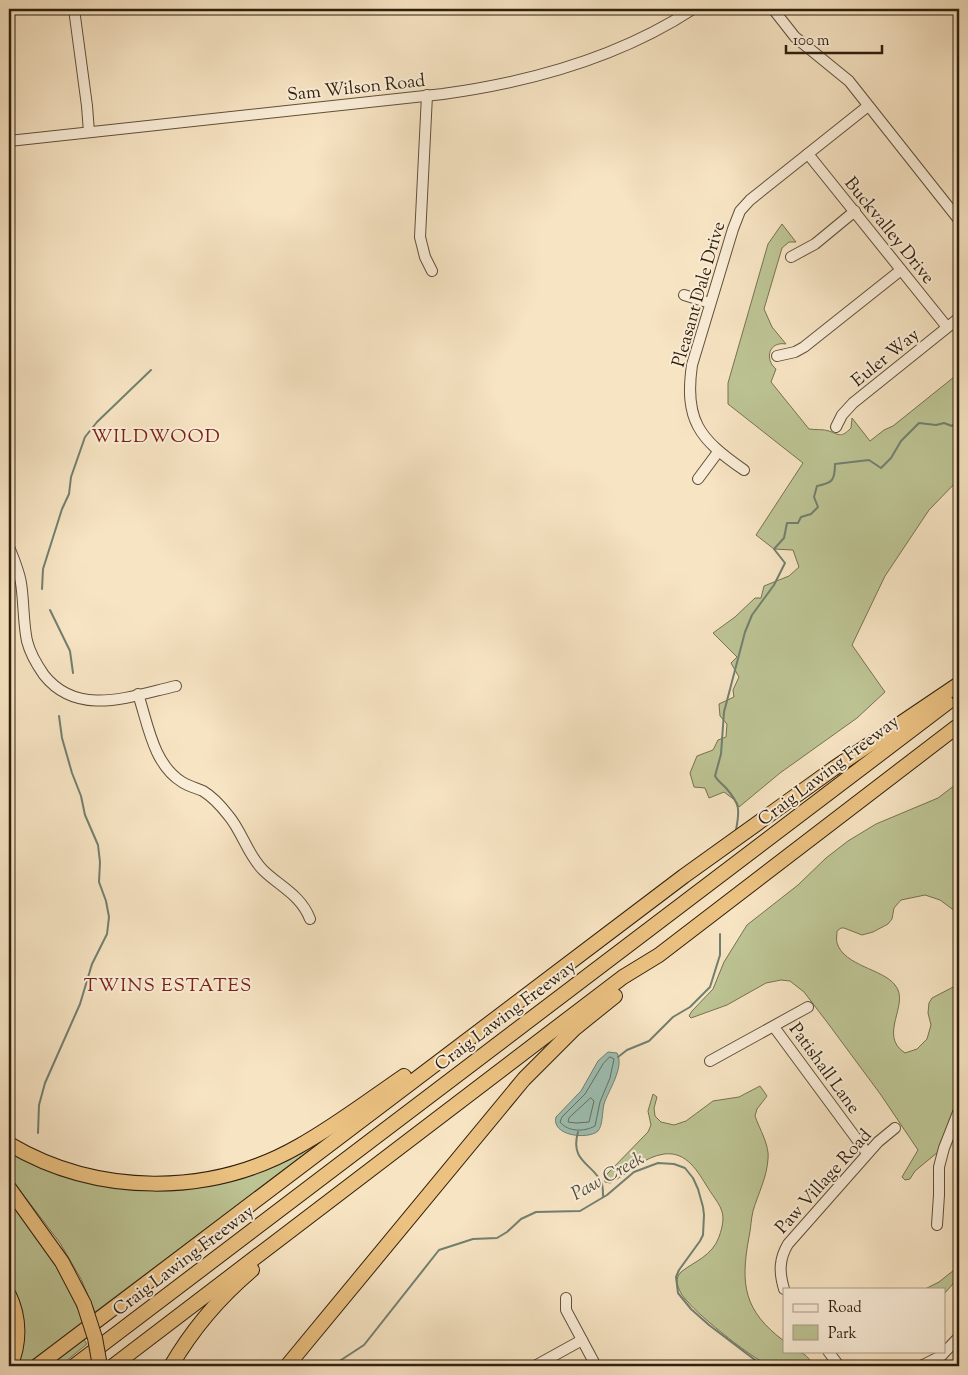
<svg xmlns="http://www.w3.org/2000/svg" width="968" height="1375" viewBox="0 0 968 1375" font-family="'Sorts Mill Goudy',serif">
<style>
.green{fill:#bdc494;stroke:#767250}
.water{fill:#9dbfb2;stroke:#717f70}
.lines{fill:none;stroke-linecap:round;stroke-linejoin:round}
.shore{stroke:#666f60;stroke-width:1}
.stream{stroke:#717f70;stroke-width:2}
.minor-casing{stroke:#60503a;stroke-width:12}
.highway-casing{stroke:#2e1f0d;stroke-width:16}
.minor{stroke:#faedd8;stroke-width:10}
.highway{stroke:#ecc282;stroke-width:14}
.highway-bridge-casing{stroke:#2e1f0d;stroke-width:16;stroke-linecap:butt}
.highway-bridge{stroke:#ecc282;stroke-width:14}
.labels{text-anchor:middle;stroke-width:4;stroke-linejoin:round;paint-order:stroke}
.street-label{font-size:18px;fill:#2e1f0d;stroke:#faedd8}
.neighbourhood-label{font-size:19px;letter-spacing:1px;fill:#7a1f14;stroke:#faedd8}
.water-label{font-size:19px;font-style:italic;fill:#4f4f3f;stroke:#faedd8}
</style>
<rect width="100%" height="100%" fill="#f7e4c3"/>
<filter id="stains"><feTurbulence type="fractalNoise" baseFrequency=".004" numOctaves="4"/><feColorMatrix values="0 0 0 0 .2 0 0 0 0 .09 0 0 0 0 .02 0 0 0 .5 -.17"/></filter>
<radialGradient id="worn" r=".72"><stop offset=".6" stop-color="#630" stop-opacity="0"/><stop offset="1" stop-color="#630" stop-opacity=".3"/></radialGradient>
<!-- green -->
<g class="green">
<path d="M 782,224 L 796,242 L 789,242 L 782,248 L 764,309 L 772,327 L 786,344 C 769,341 764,359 776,369 L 771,382 L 809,429 C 815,430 824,429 829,431 C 840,435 841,438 851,428 L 852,418 L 870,441 L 884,430 L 893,426 L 959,373 L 959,479 L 929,510 L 885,576 L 852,645 L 885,692 L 857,718 L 780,773 L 739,807 L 736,801 L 724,792 L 709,798 L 705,788 L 694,787 L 690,773 L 697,756 L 713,750 L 718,740 L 726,737 L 727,724 L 720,716 L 719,704 L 734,697 L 733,690 L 739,677 L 731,663 L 737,657 L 713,633 L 735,617 L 755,598 L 761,598 L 764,586 L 789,576 L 799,567 L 793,550 L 774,549 L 756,535 L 803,463 L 728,404 L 728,383 L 768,244 Z"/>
<path d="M 959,782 L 959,914 L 940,900 L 925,895 L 901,900 L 894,908 L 892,919 L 888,924 L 873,932 L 862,935 L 844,928 L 841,928 L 837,931 C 837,934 836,940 837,943 C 844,966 883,969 895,985 C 911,1004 877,1035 905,1053 L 917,1049 L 927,1039 L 931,1025 L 928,1013 L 929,1003 L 932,998 L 959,984 L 959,1100 L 938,1152 L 915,1171 L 910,1179 L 905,1180 L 902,1177 L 918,1150 L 881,1095 L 827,1022 L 804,992 L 790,981 L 781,980 L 766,983 L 727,1005 L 691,1018 L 689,1016 L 692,1011 L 713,989 L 724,962 L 747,925 L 798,885 L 826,858 L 848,841 L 876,824 L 938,798 Z"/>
<path d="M 760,1086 L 767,1096 L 757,1109 L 755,1116 C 759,1128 770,1146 768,1159 C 767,1177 758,1194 753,1211 C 751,1219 751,1228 749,1237 C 740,1285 744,1311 784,1341 L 784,1351 C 796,1351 805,1351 811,1362 L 809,1366 C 797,1366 783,1368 772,1366 C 758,1364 698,1315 688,1302 C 683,1297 678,1290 677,1282 C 677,1278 678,1275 681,1272 C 695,1261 712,1256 719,1237 C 721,1231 723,1225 723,1218 C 723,1207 714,1198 708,1188 C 698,1172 687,1151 664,1154 C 643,1157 628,1174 610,1183 L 605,1182 L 604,1178 L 608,1173 L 648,1132 L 651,1125 L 648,1111 L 653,1094 L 657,1097 L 654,1108 L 655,1116 L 661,1122 L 674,1125 L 686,1121 L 713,1101 L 739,1097 Z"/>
<path d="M 325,1139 L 95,1312 L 81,1279 L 60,1243 L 9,1176 L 9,1148 L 27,1157 L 182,1187 Z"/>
<path d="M 9,1194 L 62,1274 L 79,1307 L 79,1311 L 84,1321 L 26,1366 L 15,1366 L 13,1293 L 9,1287 Z"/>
<path d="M 959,1266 L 959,1277 L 944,1294 L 944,1289 L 925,1289 L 939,1282 Z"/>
<path d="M 86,1337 L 88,1337 L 84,1340 L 87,1344 L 60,1366 L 45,1366 Z"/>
</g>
<!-- water -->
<path class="water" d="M 608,1052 L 617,1053 C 625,1067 608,1091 604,1104 C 602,1112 603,1125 598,1131 C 588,1140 551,1136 556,1117 L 581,1091 L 598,1061 Z"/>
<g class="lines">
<!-- shore -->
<g class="shore">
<path d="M 610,1057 L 614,1059 L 610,1078 L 600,1102 L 595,1126 C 584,1132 568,1132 560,1122 L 562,1117 L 585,1094 L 603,1064 Z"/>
<path d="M 591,1098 L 594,1101 L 589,1122 L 576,1123 L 568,1122 L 569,1118 Z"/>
</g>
<!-- stream -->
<g class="stream">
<path d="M 42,589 L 43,569 L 62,509 L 69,494 L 71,477 L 85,437 L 97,422 L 151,370"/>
<path d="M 50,610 L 70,651 L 73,673"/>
<path d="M 736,830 C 740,809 740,804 726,788 C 722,784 718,781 715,776 L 721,754 L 724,712 L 745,632 L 752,615 L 774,585 L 785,563 L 774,549 L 784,538 L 787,523 L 798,523 L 801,517 L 811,514 L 818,507 L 814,497 L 817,486 C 832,483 835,481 835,464 L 869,460 L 881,468 L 891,458 L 901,441 L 919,423 L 936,425 L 944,423 L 952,426 L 959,418"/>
<path d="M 618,1057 L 627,1050 L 649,1041 L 673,1017 L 690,1007 L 710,987 L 720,955 L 720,934"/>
<path d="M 578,1132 C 569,1163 595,1164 602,1184 C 603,1188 603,1192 603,1196"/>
<path d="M 38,1133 L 39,1105 L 45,1083 L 80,1004 L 92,964 L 107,934 L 109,917 L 106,901 L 99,882 L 100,862 L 98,845 L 85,815 L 81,796 L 72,773 L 62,738 L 59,716"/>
<path d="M 323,1366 L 338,1362 L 364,1345 L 439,1250 L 473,1239 L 497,1238 L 507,1232 L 521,1219 L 536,1212 L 580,1211 L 607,1195 L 634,1172 L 658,1163 L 674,1164 L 685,1168 L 693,1178 L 698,1189 L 703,1207 L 704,1215 L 703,1235 L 700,1241 L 679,1270 L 676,1277 L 678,1293 L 691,1309 L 709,1325 L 763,1366"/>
</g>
<!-- minor casing -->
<g class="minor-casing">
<g id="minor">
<path d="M 74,9 L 87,106 L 89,132"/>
<path d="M 773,9 L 795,37 L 849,81 L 959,220"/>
<path d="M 427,95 L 420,237 L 425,257 L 432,271"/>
<path d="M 9,141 L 443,94 C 531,82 618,58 693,9"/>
<path d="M 808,154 L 947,327"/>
<path d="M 791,257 L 815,244 L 855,211"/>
<path d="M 684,295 L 710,303"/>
<path d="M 777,356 L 795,352 L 804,347 L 901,270"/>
<path d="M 836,427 L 842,415 L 853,403 L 959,318"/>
<path d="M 744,470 C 699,439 684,420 692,365 L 733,229 L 740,211 L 750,200 L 868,106"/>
<path d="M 698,479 L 718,452"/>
<path d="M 9,547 C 14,559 19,571 21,583 C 24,602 23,622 27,641 C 30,653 37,665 44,675 C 78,718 131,696 176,686"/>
<path d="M 138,694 C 148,724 153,764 182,782 C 188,786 196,788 203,791 C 213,797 221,806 228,815 C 242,831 247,854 263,870 C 279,886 301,895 310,919"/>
<path d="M 774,1027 L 867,1153"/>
<path d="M 710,1061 L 808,1007"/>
<path d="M 937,1225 L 939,1195 L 939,1167 L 944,1148 L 959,1110"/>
<path d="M 784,1289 C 779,1272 779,1259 788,1244 L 878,1142 L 895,1128"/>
<path d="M 566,1298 L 566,1310 L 596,1366"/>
<path d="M 828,1351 L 839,1366"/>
<path d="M 535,1366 L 582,1340"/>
<path d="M 921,1366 L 941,1356 L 959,1337"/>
</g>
</g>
<!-- highway casing -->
<g class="highway-casing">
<g id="highway">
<path d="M 9,1144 C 97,1196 210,1197 299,1146 C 335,1126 369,1100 404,1076"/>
<path d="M 9,1188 L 62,1262 L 84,1304"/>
<path d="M 9,1295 C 20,1318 20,1344 10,1366"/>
<path d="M 37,1366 L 684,876 L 833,769 L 959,684"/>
<path d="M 74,1366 L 947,703"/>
<path d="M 113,1366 L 623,977 L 659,955 L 959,725"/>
<path d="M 171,1366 C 192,1330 220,1297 252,1270"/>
<path d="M 287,1366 L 524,1079 L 574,1029 L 615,996"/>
</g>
</g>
<!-- minor -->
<use href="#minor" class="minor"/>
<!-- highway -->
<use href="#highway" class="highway"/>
<!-- highway-bridge casing -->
<g class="highway-bridge-casing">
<path id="highway-bridge" d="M 84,1304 L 95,1338 L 100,1366"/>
</g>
<!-- highway-bridge -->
<use href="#highway-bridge" class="highway-bridge"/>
</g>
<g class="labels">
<!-- street labels -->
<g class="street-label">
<text transform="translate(356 87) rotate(-6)" y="6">Sam Wilson Road</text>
<text transform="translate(890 230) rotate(51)" y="6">Buckvalley Drive</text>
<text transform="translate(698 294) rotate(-74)" y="6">Pleasant Dale Drive</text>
<text transform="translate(885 357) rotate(-39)" y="6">Euler Way</text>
<text transform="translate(828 770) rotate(-37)" y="6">Craig Lawing Freeway</text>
<text transform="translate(505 1015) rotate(-37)" y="6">Craig Lawing Freeway</text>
<text transform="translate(825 1068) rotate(54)" y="6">Patishall Lane</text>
<text transform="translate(823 1181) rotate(-48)" y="6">Paw Village Road</text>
<text transform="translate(183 1260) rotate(-37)" y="6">Craig Lawing Freeway</text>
</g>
<!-- neighbourhood labels -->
<g class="neighbourhood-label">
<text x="156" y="442">WILDWOOD</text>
<text x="168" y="991">TWINS ESTATES</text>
</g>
<!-- water labels -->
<g class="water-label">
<text transform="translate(607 1175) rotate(-29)" y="7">Paw Creek</text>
</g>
</g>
<!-- margin -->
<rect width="968" height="1375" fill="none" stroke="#f7e4c3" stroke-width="30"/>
<rect x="10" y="10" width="948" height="1355" fill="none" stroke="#2e1f0d" stroke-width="2.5"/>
<rect x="15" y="15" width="938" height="1345" fill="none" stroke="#2e1f0d"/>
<!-- legend -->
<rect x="783" y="1288" width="162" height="65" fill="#faedd8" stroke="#a89b87"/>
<rect x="793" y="1304" width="25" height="8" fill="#faedd8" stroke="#a89b87"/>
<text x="828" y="1312" font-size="15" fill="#2e1f0d">Road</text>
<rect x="793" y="1325" width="25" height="15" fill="#bdc494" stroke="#a89b87"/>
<text x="828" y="1338" font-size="15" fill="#2e1f0d">Park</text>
<!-- scale -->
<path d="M786 45v8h96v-8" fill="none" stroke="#2e1f0d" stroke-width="2.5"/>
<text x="793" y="45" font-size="15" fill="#2e1f0d" stroke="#faedd8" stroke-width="4" paint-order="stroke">100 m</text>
<rect width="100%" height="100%" filter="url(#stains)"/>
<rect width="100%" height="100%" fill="url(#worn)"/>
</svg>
